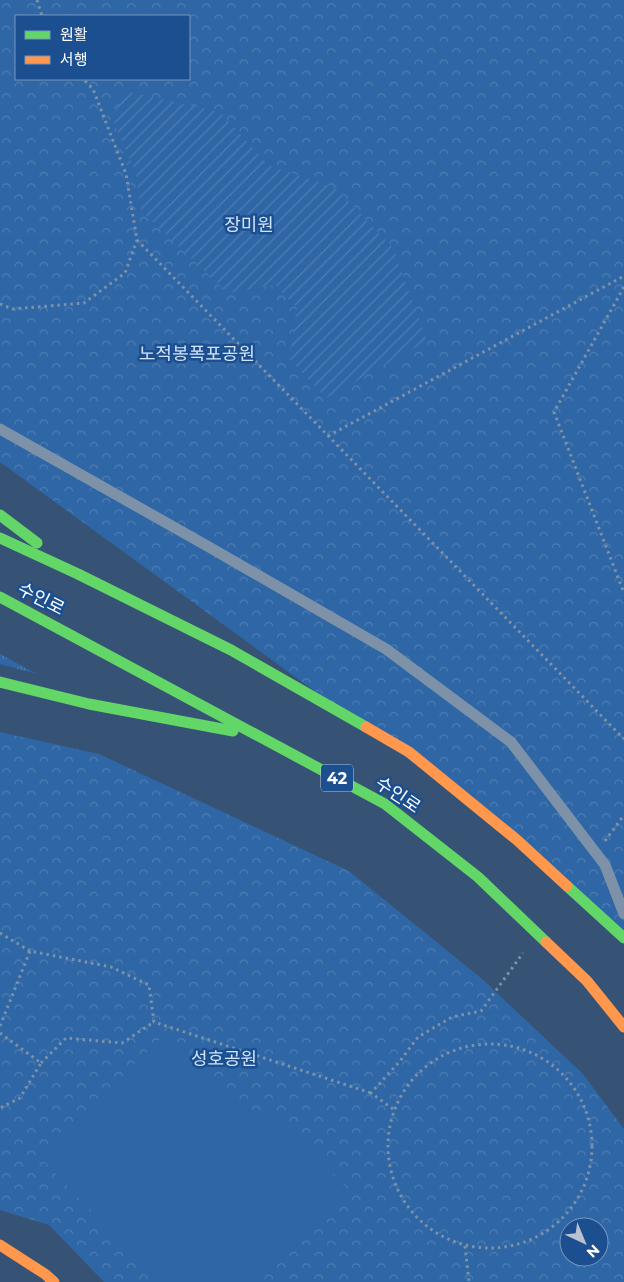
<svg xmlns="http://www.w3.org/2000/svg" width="624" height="1282" viewBox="0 0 624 1282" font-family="Montserrat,'Noto Sans KR',sans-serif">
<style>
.grass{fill:url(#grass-tufts)}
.forest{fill:url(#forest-crowns);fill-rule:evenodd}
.garden{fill:url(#garden-furrows)}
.pitch{fill:#2f66a5}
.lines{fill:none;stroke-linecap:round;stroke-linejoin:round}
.path{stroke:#7d92a8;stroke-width:3;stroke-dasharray:2.5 4;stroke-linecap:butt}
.lane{stroke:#7d92a8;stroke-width:11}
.fast{stroke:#63d668;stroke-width:11}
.slow{stroke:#ff974d;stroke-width:11}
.labels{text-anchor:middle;stroke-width:5;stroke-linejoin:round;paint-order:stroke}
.shield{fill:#1b4f8f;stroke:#bbcadd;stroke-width:1}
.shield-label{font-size:16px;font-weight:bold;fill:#fff}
.park-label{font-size:18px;fill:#cfe3fa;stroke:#1b4f8f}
.street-label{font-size:18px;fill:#fff;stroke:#1b4f8f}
</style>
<defs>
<pattern id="grass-tufts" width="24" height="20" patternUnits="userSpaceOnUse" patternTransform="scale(1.25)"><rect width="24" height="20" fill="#2f66a5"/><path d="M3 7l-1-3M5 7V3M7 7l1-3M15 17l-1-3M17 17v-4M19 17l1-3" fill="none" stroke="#4e7db2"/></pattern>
<pattern id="forest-crowns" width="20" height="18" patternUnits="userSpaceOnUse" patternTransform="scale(1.25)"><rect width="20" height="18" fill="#2f66a5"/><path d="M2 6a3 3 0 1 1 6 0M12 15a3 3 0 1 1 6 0" fill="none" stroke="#4e7db2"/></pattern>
<pattern id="garden-furrows" width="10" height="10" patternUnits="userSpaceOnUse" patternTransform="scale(1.25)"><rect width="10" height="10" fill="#2f66a5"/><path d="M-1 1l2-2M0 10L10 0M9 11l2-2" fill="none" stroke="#4e7db2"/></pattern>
</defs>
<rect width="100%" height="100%" fill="#365274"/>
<!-- grass -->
<path class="grass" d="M 0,654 L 37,674 L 0,664 Z"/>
<!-- forest -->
<g class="forest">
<path d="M 0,0 L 624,0 L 624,943 L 544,858 L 0,462 ZM 16,16 L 189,16 L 189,79 L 16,79 Z"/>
<path d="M 0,732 L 99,754 L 349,871 L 481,978 L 583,1074 L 624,1129 L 624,1282 L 104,1282 L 49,1225 L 0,1210 ZM 569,1227 L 599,1227 L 599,1257 L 569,1257 Z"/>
</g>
<!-- garden -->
<path class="garden" d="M 129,92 L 220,112 L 268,165 L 336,188 L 393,248 L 427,341 L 326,398 L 289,359 L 297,308 L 275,285 L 228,293 L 141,211 L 136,173 L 111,116 Z"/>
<!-- pitch -->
<path class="pitch" d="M 168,1032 L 242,1110 L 280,1119 L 351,1193 L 259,1282 L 160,1282 L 39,1156 Z"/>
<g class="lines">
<!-- path -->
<g class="path">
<path d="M 37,0 L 42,16"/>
<path d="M 137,240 L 624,739"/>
<path d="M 624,287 L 554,412 L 624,593"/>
<path d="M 0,304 L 13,309 L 84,303 L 125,273 L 137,240 L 126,174 L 93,89 L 83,79"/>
<path d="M 328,436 L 624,276"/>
<path d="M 605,841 L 624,815"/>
<path d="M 0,933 L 30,951"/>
<path d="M 0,1026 L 30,951 L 111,967 L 149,985 L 154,1022 L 371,1093"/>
<path d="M 0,1033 L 41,1063 L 20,1098 L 0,1108"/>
<circle cx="490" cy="1146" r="102"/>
<path d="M 41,1063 L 66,1038 L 122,1043 L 154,1022"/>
<path d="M 393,1109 L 371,1093 L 400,1061 L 418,1037 L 452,1017 L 481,1011 L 523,953"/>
<path d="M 465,1246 L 469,1282"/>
</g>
<!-- lane -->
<path class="lane" d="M 0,429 L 209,547 L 386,649 L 511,742 L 605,865 L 624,914"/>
<!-- fast -->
<g class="fast">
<path d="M 0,515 L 37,543"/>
<path d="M 0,538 L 78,574 L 231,650 L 366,727"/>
<path d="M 0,597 L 385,804 L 478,877 L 546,942"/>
<path d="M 0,682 L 89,704 L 233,731"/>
<path d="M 567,886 L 624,938"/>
</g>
<!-- slow -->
<g class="slow">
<path d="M 366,727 L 409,752 L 517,840 L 567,886"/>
<path d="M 546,942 L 587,981 L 624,1027"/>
<path d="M 0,1245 L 45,1274 L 54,1282"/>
</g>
</g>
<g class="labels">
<!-- shield labels -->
<rect class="shield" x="321" y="764.5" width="32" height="27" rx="4"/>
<g class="shield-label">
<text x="337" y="784">42</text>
</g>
<!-- park labels -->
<g class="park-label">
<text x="249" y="231">장미원</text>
<text x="197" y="360">노적봉폭포공원</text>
<text x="224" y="1065">성호공원</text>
</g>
<!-- street labels -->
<g class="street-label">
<text transform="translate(41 599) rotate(27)" y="6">수인로</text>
<text transform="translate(398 795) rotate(34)" y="6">수인로</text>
</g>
</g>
<!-- legend -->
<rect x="15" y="15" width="175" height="65" fill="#1b4f8f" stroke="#7695bc"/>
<rect x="25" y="31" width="25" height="8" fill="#63d668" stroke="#7695bc"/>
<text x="60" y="40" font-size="15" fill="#ffffff">원활</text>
<rect x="25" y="56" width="25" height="8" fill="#ff974d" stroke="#7695bc"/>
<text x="60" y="65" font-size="15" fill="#ffffff">서행</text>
<!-- north arrow -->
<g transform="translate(584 1242) rotate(136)"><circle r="24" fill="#1b4f8f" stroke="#7695bc"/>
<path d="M0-4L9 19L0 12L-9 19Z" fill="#b9c2ce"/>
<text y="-8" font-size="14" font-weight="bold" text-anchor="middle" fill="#ffffff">N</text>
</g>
</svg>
